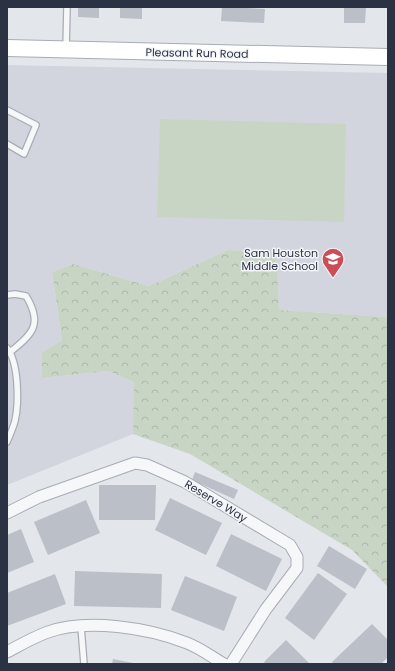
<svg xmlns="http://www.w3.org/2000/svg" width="395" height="671" viewBox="0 0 395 671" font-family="Poppins,sans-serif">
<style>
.built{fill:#d2d5dd}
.grass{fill:#c8d5c5}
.forest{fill:url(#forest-crowns)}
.building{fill:#bbbfc8}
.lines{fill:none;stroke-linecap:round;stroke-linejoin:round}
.lane-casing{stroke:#a8acb5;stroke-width:8}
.street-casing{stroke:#a8acb5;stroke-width:13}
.secondary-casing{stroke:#a8acb5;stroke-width:18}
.lane{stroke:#f6f7f9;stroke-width:5.5}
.street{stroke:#f6f7f9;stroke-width:11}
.secondary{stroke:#fff;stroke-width:16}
.labels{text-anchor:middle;stroke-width:3;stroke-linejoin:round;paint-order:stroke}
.street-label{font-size:11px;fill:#2b3243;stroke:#f3f5f8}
.poi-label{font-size:11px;fill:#2b3243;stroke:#f3f5f8;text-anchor:end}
</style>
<defs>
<pattern id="forest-crowns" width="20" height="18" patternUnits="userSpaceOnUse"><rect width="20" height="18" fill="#c8d5c5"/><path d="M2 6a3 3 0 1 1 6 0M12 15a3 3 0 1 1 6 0" fill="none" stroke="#acb7aa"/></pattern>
</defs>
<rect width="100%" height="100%" fill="#e3e6eb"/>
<!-- built -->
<path class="built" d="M 7,65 L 388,73 L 388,317 L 278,310 L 276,252 L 228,250 L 149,286 L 73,264 L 52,272 L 62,340 L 42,352 L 42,378 L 109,371 L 135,382 L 133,434 L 7,485 Z"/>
<!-- grass -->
<path class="grass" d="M 160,119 L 346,124 L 344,222 L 157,217 Z"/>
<!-- forest -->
<path class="forest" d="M 228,250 L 276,252 L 279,310 L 388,317 L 388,587 L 352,550 L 190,454 L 133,434 L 134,382 L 109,371 L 42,378 L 42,352 L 62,340 L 52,272 L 73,264 L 149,286 Z"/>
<!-- building -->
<g class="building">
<path d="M 78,7 L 99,7 L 99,18 L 78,17 Z"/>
<path d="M 120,7 L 142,7 L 142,19 L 120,18 Z"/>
<path d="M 222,7 L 265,9 L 264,23 L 221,21 Z"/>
<path d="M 344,7 L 366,7 L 365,23 L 344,23 Z"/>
<path d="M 195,472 L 238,490 L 234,499 L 192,480 Z"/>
<path d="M 99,485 L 156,485 L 155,520 L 99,520 Z"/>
<path d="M 170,498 L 222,523 L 206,555 L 155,530 Z"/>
<path d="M 86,500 L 100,533 L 48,555 L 34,522 Z"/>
<path d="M 21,529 L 34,562 L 7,573 L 7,535 Z"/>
<path d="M 231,534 L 282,559 L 266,591 L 216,566 Z"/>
<path d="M 329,546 L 367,569 L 355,589 L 317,566 Z"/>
<path d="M 75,571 L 162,574 L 161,608 L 74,606 Z"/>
<path d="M 318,573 L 347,594 L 314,640 L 285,618 Z"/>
<path d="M 55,574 L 66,604 L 7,626 L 7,593 Z"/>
<path d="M 185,576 L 237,597 L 224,631 L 171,610 Z"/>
<path d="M 372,624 L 388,640 L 388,657 L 381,664 L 334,664 L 332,662 Z"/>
<path d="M 286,640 L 310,664 L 266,664 L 264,662 Z"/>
<path d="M 113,659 L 133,663 L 133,664 L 112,664 Z"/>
</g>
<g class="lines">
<!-- lane casing -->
<g class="lane-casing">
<g id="lane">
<path d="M 66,49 L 67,7"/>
<path d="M 7,110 L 36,125 L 24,154 L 7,144"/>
<path d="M 7,295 L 15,294 L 26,296 C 43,324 33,334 10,352"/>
<path d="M 7,348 C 19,363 19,403 15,421 C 13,428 10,435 7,442"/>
<path d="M 81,627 L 84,664"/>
</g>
</g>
<!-- street casing -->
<g class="street-casing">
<g id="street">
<path d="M 7,513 L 39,497 L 135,463 L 147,465 L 185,482 L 290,545 L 297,557 L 297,568 L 266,609 L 231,664"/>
<path d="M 7,652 C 20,645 34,637 48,632 C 87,618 149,628 187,643 C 200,648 212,657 224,664"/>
</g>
</g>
<!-- secondary casing -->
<g class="secondary-casing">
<path id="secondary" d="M 7,48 L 388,57"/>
</g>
<!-- lane -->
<use href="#lane" class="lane"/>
<!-- street -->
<use href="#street" class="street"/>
<!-- secondary -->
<use href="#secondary" class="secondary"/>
</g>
<!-- icons -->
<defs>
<g id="school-pin" transform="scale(1.15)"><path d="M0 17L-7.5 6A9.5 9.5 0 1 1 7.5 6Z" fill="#cb4e57" stroke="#f3f5f8"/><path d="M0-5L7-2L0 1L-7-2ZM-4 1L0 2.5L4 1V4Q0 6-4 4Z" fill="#fff"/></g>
</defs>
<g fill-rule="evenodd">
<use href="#school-pin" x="333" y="259"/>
</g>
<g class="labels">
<!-- street labels -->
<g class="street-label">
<text transform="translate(197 53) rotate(1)" y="4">Pleasant Run Road</text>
<text transform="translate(216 501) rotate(31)" y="4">Reserve Way</text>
</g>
<!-- poi labels -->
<g class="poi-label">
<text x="318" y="257">Sam Houston<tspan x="318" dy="13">Middle School</tspan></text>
</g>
</g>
<!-- border -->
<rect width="395" height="671" fill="none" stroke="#2b3243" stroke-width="16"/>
</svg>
